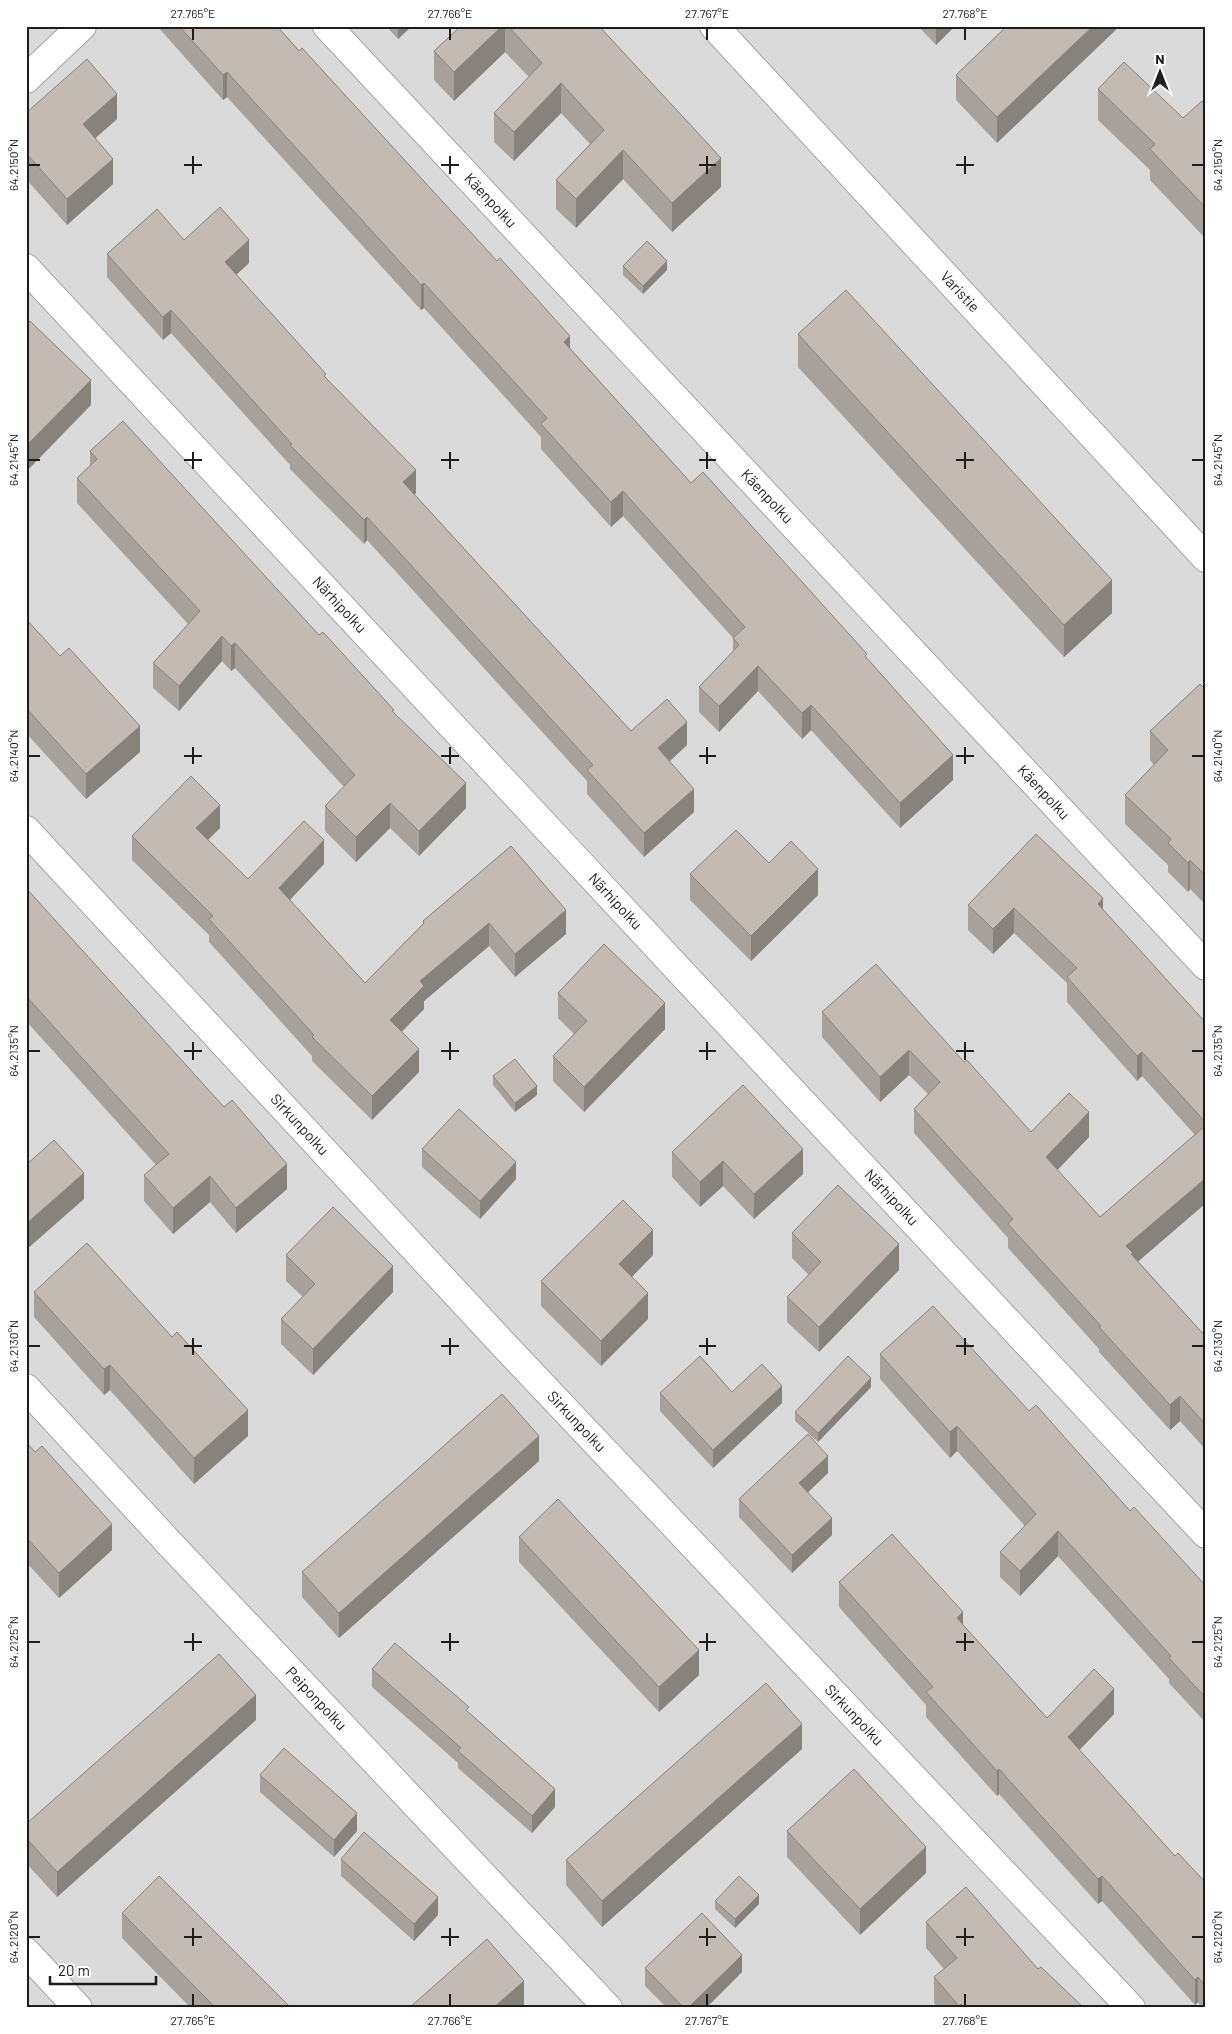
<svg xmlns="http://www.w3.org/2000/svg" width="1232" height="2034" viewBox="0 0 1232 2034" font-family="Barlow,sans-serif">
<style>
.residential{fill:#dbdada}
.lines{fill:none;stroke-linecap:round;stroke-linejoin:round}
.minor-casing{stroke:#a4a4a4;stroke-width:30}
.minor{stroke:#fff;stroke-width:28}
.wall{fill:#a8a09a}
.shaded-wall{fill:#88827d}
.building{fill:#c3bab3;stroke:#88827d}
.ticks{fill:none;stroke:#1d1d1d;stroke-width:2}
.labels{text-anchor:middle;stroke-width:4;stroke-linejoin:round;paint-order:stroke}
.street-label{font-size:15px;fill:#1d1d1d;stroke:#fff}
.neatline{fill:none;stroke:#1d1d1d;stroke-width:2}
.ticks-label{font-size:12px;text-anchor:middle;fill:#1d1d1d}
</style>
<rect width="100%" height="100%" fill="#eeebe3"/>
<!-- residential -->
<rect class="residential" x="26" y="26" width="1180" height="1982"/>
<g class="lines">
<!-- minor casing -->
<g class="minor-casing">
<g id="minor">
<path id="s1" d="M 327,26 L 1206,966"/>
<path id="s2" d="M 714,26 L 1206,558"/>
<path d="M 26,79 L 82,26"/>
<path id="s3" d="M 26,268 L 759,1056 L 1206,1534"/>
<path id="s4" d="M 26,830 L 502,1343 L 1131,2008"/>
<path id="s5" d="M 26,1388 L 171,1545 L 608,2008"/>
<path d="M 26,1952 L 78,2008"/>
</g>
</g>
<!-- minor -->
<use href="#minor" class="minor"/>
</g>
<!-- wall -->
<g class="wall">
<path d="M 157,26 L 277,26 L 570,348 L 691,483 L 867,659 L 953,780 L 900,828 L 811,730 L 802,739 L 758,691 L 719,732 L 699,712 L 699,687 L 733,652 L 733,638 L 623,516 L 611,527 L 541,449 L 541,437 L 424,308 L 421,310 L 227,97 L 223,100 Z"/>
<path d="M 386,26 L 412,26 L 398,39 Z"/>
<path d="M 461,26 L 599,26 L 721,187 L 672,232 L 623,179 L 576,228 L 556,209 L 556,180 L 590,144 L 561,113 L 514,161 L 494,142 L 494,113 L 529,77 L 505,52 L 454,101 L 434,80 L 434,51 Z"/>
<path d="M 918,26 L 955,26 L 936,45 Z"/>
<path d="M 1007,26 L 997,143 L 956,100 L 956,75 Z"/>
<path d="M 1098,89 L 1183,118 L 1206,105 L 1206,239 L 1150,180 L 1150,170 L 1098,120 Z"/>
<path d="M 26,113 L 117,119 L 95,138 L 113,184 L 67,225 L 26,179 Z"/>
<path d="M 184,240 L 249,263 L 236,275 L 326,379 L 416,493 L 414,494 L 631,731 L 687,745 L 670,761 L 694,812 L 644,857 L 587,794 L 587,781 L 367,540 L 364,544 L 290,469 L 290,465 L 171,333 L 163,340 L 107,277 L 107,254 Z"/>
<path d="M 623,266 L 667,270 L 643,294 L 623,275 Z"/>
<path d="M 798,334 L 1112,613 L 1064,657 L 798,367 Z"/>
<path d="M 90,451 L 319,635 L 394,713 L 466,808 L 419,856 L 390,828 L 356,862 L 325,831 L 325,806 L 344,787 L 235,668 L 231,671 L 222,661 L 179,711 L 153,688 L 153,663 L 188,624 L 77,503 L 77,478 L 90,466 Z"/>
<path d="M 26,619 L 140,752 L 86,799 L 26,733 Z"/>
<path d="M 1206,690 L 1206,905 L 1190,889 L 1188,892 L 1168,872 L 1168,865 L 1125,824 L 1125,795 L 1154,765 L 1150,760 L 1150,731 Z"/>
<path d="M 220,828 L 208,840 L 248,879 L 324,864 L 290,900 L 365,983 L 423,924 L 423,921 L 511,846 L 566,934 L 515,977 L 489,946 L 424,1001 L 424,1009 L 402,1032 L 419,1072 L 372,1120 L 312,1061 L 312,1056 L 209,942 L 209,935 L 132,860 L 132,836 Z"/>
<path d="M 769,863 L 818,895 L 751,961 L 690,900 L 690,874 Z"/>
<path d="M 26,888 L 287,1189 L 236,1233 L 210,1202 L 173,1234 L 144,1201 L 144,1175 L 156,1165 L 26,1021 Z"/>
<path d="M 968,905 L 1103,910 L 1206,1023 L 1206,1203 L 1138,1261 L 1206,1337 L 1206,1450 L 1180,1421 L 1170,1430 L 1099,1352 L 1099,1349 L 1008,1248 L 1008,1238 L 914,1133 L 914,1109 L 928,1094 L 909,1075 L 880,1102 L 822,1037 L 822,1012 L 964,1062 L 1031,1132 L 1089,1137 L 1057,1170 L 1100,1217 L 1195,1135 L 1142,1076 L 1137,1081 L 1067,1002 L 1067,983 L 1014,933 L 993,954 L 968,930 Z"/>
<path d="M 558,993 L 665,1029 L 584,1112 L 553,1081 L 553,1056 L 574,1034 L 558,1018 Z"/>
<path d="M 493,1076 L 537,1095 L 515,1112 L 493,1085 Z"/>
<path d="M 422,1149 L 516,1179 L 480,1219 L 422,1167 Z"/>
<path d="M 672,1152 L 803,1174 L 754,1219 L 723,1186 L 700,1207 L 672,1177 Z"/>
<path d="M 792,1233 L 899,1270 L 819,1352 L 787,1322 L 787,1297 L 809,1275 L 792,1258 Z"/>
<path d="M 286,1255 L 393,1292 L 313,1375 L 281,1344 L 281,1319 L 303,1297 L 286,1281 Z"/>
<path d="M 653,1255 L 632,1277 L 648,1319 L 601,1366 L 541,1306 L 541,1281 Z"/>
<path d="M 34,1292 L 248,1436 L 194,1484 L 110,1390 L 104,1395 L 34,1317 Z"/>
<path d="M 880,1354 L 1029,1411 L 1130,1511 L 1206,1591 L 1206,1723 L 1169,1683 L 1169,1679 L 1058,1556 L 1020,1596 L 1000,1577 L 1000,1552 L 1025,1526 L 957,1451 L 950,1458 L 880,1379 Z"/>
<path d="M 871,1387 L 818,1442 L 795,1421 L 795,1412 Z"/>
<path d="M 732,1392 L 782,1403 L 713,1468 L 660,1411 L 660,1393 Z"/>
<path d="M 26,1442 L 112,1550 L 59,1598 L 26,1562 Z"/>
<path d="M 539,1461 L 339,1638 L 302,1597 L 302,1572 Z"/>
<path d="M 828,1473 L 808,1492 L 832,1535 L 792,1573 L 739,1517 L 739,1499 Z"/>
<path d="M 519,1537 L 699,1675 L 659,1712 L 519,1562 Z"/>
<path d="M 839,1582 L 963,1625 L 1047,1718 L 1114,1714 L 1079,1750 L 1175,1856 L 1206,1883 L 1206,2008 L 1202,2008 L 1198,2002 L 1195,2005 L 1102,1901 L 1098,1904 L 999,1794 L 997,1796 L 926,1717 L 926,1705 L 839,1607 Z"/>
<path d="M 372,1669 L 469,1713 L 555,1807 L 532,1833 L 458,1768 L 458,1763 L 372,1687 Z"/>
<path d="M 256,1720 L 57,1897 L 26,1863 L 26,1824 Z"/>
<path d="M 802,1749 L 602,1927 L 566,1885 L 566,1860 Z"/>
<path d="M 260,1775 L 357,1831 L 334,1857 L 260,1792 Z"/>
<path d="M 787,1831 L 926,1873 L 860,1935 L 787,1857 Z"/>
<path d="M 341,1859 L 438,1915 L 414,1941 L 341,1876 Z"/>
<path d="M 715,1901 L 759,1904 L 735,1928 L 715,1909 Z"/>
<path d="M 122,1913 L 291,2008 L 191,2008 L 122,1938 Z"/>
<path d="M 926,1922 L 1038,1969 L 1084,2008 L 939,2008 L 934,2003 L 934,1977 L 944,1969 L 926,1948 Z"/>
<path d="M 645,1968 L 742,1972 L 706,2008 L 667,2008 L 645,1986 Z"/>
</g>
<!-- shaded-wall -->
<g class="shaded-wall">
<path d="M 398,26 L 412,26 L 398,39 Z"/>
<path d="M 502,26 L 505,26 L 505,52 L 454,101 L 454,72 Z"/>
<path d="M 936,26 L 955,26 L 936,45 Z"/>
<path d="M 1093,26 L 1120,26 L 997,143 L 997,117 Z"/>
<path d="M 227,72 L 227,97 L 223,100 L 223,75 Z"/>
<path d="M 561,83 L 561,113 L 514,161 L 514,132 Z"/>
<path d="M 117,94 L 117,119 L 83,149 L 83,124 Z"/>
<path d="M 623,150 L 623,179 L 576,228 L 576,199 Z"/>
<path d="M 721,158 L 721,187 L 672,232 L 672,203 Z"/>
<path d="M 113,159 L 113,184 L 67,225 L 67,199 Z"/>
<path d="M 249,240 L 249,263 L 225,285 L 225,262 Z"/>
<path d="M 667,261 L 667,270 L 643,294 L 643,286 Z"/>
<path d="M 424,283 L 424,308 L 421,310 L 421,285 Z"/>
<path d="M 171,310 L 171,333 L 163,340 L 163,317 Z"/>
<path d="M 570,336 L 570,361 L 564,342 Z"/>
<path d="M 91,380 L 91,405 L 26,472 L 26,446 Z"/>
<path d="M 416,470 L 416,493 L 403,505 L 403,482 Z"/>
<path d="M 623,491 L 623,516 L 611,527 L 611,502 Z"/>
<path d="M 367,517 L 367,540 L 364,544 L 364,520 Z"/>
<path d="M 1112,580 L 1112,613 L 1064,657 L 1064,625 Z"/>
<path d="M 222,636 L 222,661 L 179,711 L 179,686 Z"/>
<path d="M 235,643 L 235,668 L 231,671 L 231,646 Z"/>
<path d="M 758,666 L 758,691 L 719,732 L 719,706 Z"/>
<path d="M 811,705 L 811,730 L 802,739 L 802,713 Z"/>
<path d="M 687,722 L 687,745 L 658,772 L 658,748 Z"/>
<path d="M 140,726 L 140,752 L 86,799 L 86,774 Z"/>
<path d="M 953,755 L 953,780 L 900,828 L 900,803 Z"/>
<path d="M 466,783 L 466,808 L 419,856 L 419,831 Z"/>
<path d="M 694,789 L 694,812 L 644,857 L 644,833 Z"/>
<path d="M 390,803 L 390,828 L 356,862 L 356,837 Z"/>
<path d="M 220,805 L 220,828 L 196,851 L 196,828 Z"/>
<path d="M 324,840 L 324,864 L 279,911 L 279,888 Z"/>
<path d="M 1190,860 L 1190,889 L 1188,892 L 1188,863 Z"/>
<path d="M 818,869 L 818,895 L 751,961 L 751,936 Z"/>
<path d="M 1103,898 L 1103,923 L 1098,904 Z"/>
<path d="M 1014,908 L 1014,933 L 993,954 L 993,929 Z"/>
<path d="M 566,910 L 566,934 L 515,977 L 515,954 Z"/>
<path d="M 489,923 L 489,946 L 424,1001 L 424,1009 L 390,1043 L 390,1020 L 420,981 Z"/>
<path d="M 665,1003 L 665,1029 L 584,1112 L 584,1087 Z"/>
<path d="M 419,1049 L 419,1072 L 372,1120 L 372,1096 Z"/>
<path d="M 909,1050 L 909,1075 L 880,1102 L 880,1077 Z"/>
<path d="M 1142,1052 L 1142,1076 L 1137,1081 L 1137,1056 Z"/>
<path d="M 537,1086 L 537,1095 L 515,1112 L 515,1103 Z"/>
<path d="M 1089,1112 L 1089,1137 L 1046,1182 L 1046,1157 Z"/>
<path d="M 803,1149 L 803,1174 L 754,1219 L 754,1194 Z"/>
<path d="M 723,1161 L 723,1186 L 700,1207 L 700,1182 Z"/>
<path d="M 516,1162 L 516,1179 L 480,1219 L 480,1201 Z"/>
<path d="M 287,1164 L 287,1189 L 236,1233 L 236,1208 Z"/>
<path d="M 84,1173 L 84,1199 L 26,1250 L 26,1224 Z"/>
<path d="M 210,1176 L 210,1202 L 173,1234 L 173,1208 Z"/>
<path d="M 1206,1178 L 1206,1203 L 1133,1266 L 1126,1246 Z"/>
<path d="M 653,1230 L 653,1255 L 619,1290 L 619,1264 Z"/>
<path d="M 899,1244 L 899,1270 L 819,1352 L 819,1327 Z"/>
<path d="M 393,1266 L 393,1292 L 313,1375 L 313,1349 Z"/>
<path d="M 648,1293 L 648,1319 L 601,1366 L 601,1341 Z"/>
<path d="M 110,1365 L 110,1390 L 104,1395 L 104,1369 Z"/>
<path d="M 871,1378 L 871,1387 L 818,1442 L 818,1433 Z"/>
<path d="M 782,1386 L 782,1403 L 713,1468 L 713,1450 Z"/>
<path d="M 1180,1396 L 1180,1421 L 1170,1430 L 1170,1405 Z"/>
<path d="M 248,1410 L 248,1436 L 194,1484 L 194,1458 Z"/>
<path d="M 957,1426 L 957,1451 L 950,1458 L 950,1432 Z"/>
<path d="M 539,1436 L 539,1461 L 339,1638 L 339,1613 Z"/>
<path d="M 828,1456 L 828,1473 L 799,1501 L 799,1483 Z"/>
<path d="M 832,1518 L 832,1535 L 792,1573 L 792,1555 Z"/>
<path d="M 112,1524 L 112,1550 L 59,1598 L 59,1573 Z"/>
<path d="M 1058,1531 L 1058,1556 L 1020,1596 L 1020,1571 Z"/>
<path d="M 963,1612 L 963,1637 L 957,1618 Z"/>
<path d="M 699,1650 L 699,1675 L 659,1712 L 659,1687 Z"/>
<path d="M 1114,1689 L 1114,1714 L 1068,1762 L 1068,1737 Z"/>
<path d="M 256,1695 L 256,1720 L 57,1897 L 57,1872 Z"/>
<path d="M 802,1724 L 802,1749 L 602,1927 L 602,1901 Z"/>
<path d="M 999,1769 L 999,1794 L 997,1796 L 997,1771 Z"/>
<path d="M 555,1789 L 555,1807 L 532,1833 L 532,1816 Z"/>
<path d="M 357,1813 L 357,1831 L 334,1857 L 334,1840 Z"/>
<path d="M 926,1847 L 926,1873 L 860,1935 L 860,1909 Z"/>
<path d="M 1102,1876 L 1102,1901 L 1098,1904 L 1098,1879 Z"/>
<path d="M 759,1895 L 759,1904 L 735,1928 L 735,1919 Z"/>
<path d="M 438,1897 L 438,1915 L 414,1941 L 414,1924 Z"/>
<path d="M 742,1955 L 742,1972 L 706,2008 L 688,2008 Z"/>
<path d="M 1198,1977 L 1198,2002 L 1195,2005 L 1195,1980 Z"/>
<path d="M 524,1981 L 524,2006 L 522,2008 L 493,2008 Z"/>
</g>
<!-- building -->
<g class="building">
<path d="M 179,26 L 277,26 L 299,51 L 302,48 L 497,261 L 500,258 L 570,336 L 564,342 L 691,483 L 703,472 L 867,654 L 865,656 L 953,755 L 900,803 L 811,705 L 802,713 L 758,666 L 719,706 L 699,687 L 739,645 L 733,638 L 745,627 L 623,491 L 611,502 L 541,424 L 547,418 L 424,283 L 421,285 L 227,72 L 223,75 Z"/>
<path d="M 461,26 L 502,26 L 454,72 L 434,51 Z"/>
<path d="M 508,26 L 599,26 L 721,158 L 672,203 L 623,150 L 576,199 L 556,180 L 604,130 L 561,83 L 514,132 L 494,113 L 542,63 Z"/>
<path d="M 1007,26 L 1093,26 L 997,117 L 956,75 Z"/>
<path d="M 87,59 L 117,94 L 83,124 L 113,159 L 67,199 L 26,153 L 26,113 Z"/>
<path d="M 1124,62 L 1183,118 L 1202,101 L 1206,105 L 1206,208 L 1150,149 L 1155,144 L 1098,89 Z"/>
<path d="M 220,207 L 249,240 L 225,262 L 326,374 L 324,376 L 416,470 L 403,482 L 631,731 L 667,699 L 687,722 L 658,748 L 694,789 L 644,833 L 587,770 L 593,765 L 367,517 L 364,520 L 290,445 L 292,444 L 171,310 L 163,317 L 107,254 L 157,209 L 184,240 Z"/>
<path d="M 647,241 L 667,261 L 643,286 L 623,266 Z"/>
<path d="M 846,290 L 1112,580 L 1064,625 L 798,334 Z"/>
<path d="M 30,321 L 91,380 L 26,446 L 26,325 Z"/>
<path d="M 123,421 L 319,635 L 323,632 L 394,710 L 392,711 L 466,783 L 419,831 L 390,803 L 356,837 L 325,806 L 355,775 L 235,643 L 231,646 L 222,636 L 179,686 L 153,663 L 200,611 L 77,478 L 97,459 L 90,451 Z"/>
<path d="M 26,619 L 60,656 L 69,648 L 140,726 L 86,774 L 26,708 Z"/>
<path d="M 1200,684 L 1206,690 L 1206,876 L 1190,860 L 1188,863 L 1168,843 L 1171,839 L 1125,795 L 1168,750 L 1150,731 Z"/>
<path d="M 191,776 L 220,805 L 196,828 L 248,879 L 304,821 L 324,840 L 279,888 L 365,983 L 424,923 L 423,921 L 511,846 L 566,910 L 515,954 L 489,923 L 420,981 L 424,986 L 390,1020 L 419,1049 L 372,1096 L 312,1037 L 314,1035 L 209,919 L 213,916 L 132,836 Z"/>
<path d="M 736,830 L 769,863 L 791,841 L 818,869 L 751,936 L 690,874 Z"/>
<path d="M 1036,834 L 1103,898 L 1098,904 L 1206,1023 L 1206,1123 L 1142,1052 L 1137,1056 L 1067,977 L 1077,968 L 1014,908 L 993,929 L 968,905 Z"/>
<path d="M 26,888 L 224,1107 L 232,1100 L 287,1164 L 236,1208 L 210,1176 L 173,1208 L 144,1175 L 169,1154 L 26,996 Z"/>
<path d="M 604,944 L 665,1003 L 584,1087 L 553,1056 L 587,1021 L 558,993 Z"/>
<path d="M 876,964 L 964,1062 L 967,1060 L 1031,1132 L 1069,1093 L 1089,1112 L 1046,1157 L 1100,1217 L 1206,1125 L 1206,1178 L 1126,1246 L 1133,1253 L 1131,1254 L 1206,1337 L 1206,1425 L 1180,1396 L 1170,1405 L 1099,1327 L 1101,1326 L 1008,1224 L 1013,1219 L 914,1109 L 940,1082 L 909,1050 L 880,1077 L 822,1012 Z"/>
<path d="M 515,1059 L 537,1086 L 515,1103 L 493,1076 Z"/>
<path d="M 743,1085 L 803,1149 L 754,1194 L 723,1161 L 700,1182 L 672,1152 Z"/>
<path d="M 459,1109 L 516,1162 L 480,1201 L 422,1149 Z"/>
<path d="M 54,1140 L 84,1173 L 26,1224 L 26,1165 Z"/>
<path d="M 838,1185 L 899,1244 L 819,1327 L 787,1297 L 821,1262 L 792,1233 Z"/>
<path d="M 623,1200 L 653,1230 L 619,1264 L 648,1293 L 601,1341 L 541,1281 Z"/>
<path d="M 333,1207 L 393,1266 L 313,1349 L 281,1319 L 315,1284 L 286,1255 Z"/>
<path d="M 87,1243 L 172,1337 L 177,1332 L 248,1410 L 194,1458 L 110,1365 L 104,1369 L 34,1292 Z"/>
<path d="M 933,1306 L 1029,1411 L 1036,1405 L 1130,1511 L 1134,1507 L 1205,1585 L 1203,1587 L 1206,1591 L 1206,1698 L 1169,1658 L 1171,1656 L 1058,1531 L 1020,1571 L 1000,1552 L 1036,1514 L 957,1426 L 950,1432 L 880,1354 Z"/>
<path d="M 700,1356 L 732,1392 L 762,1364 L 782,1386 L 713,1450 L 660,1393 Z"/>
<path d="M 848,1356 L 871,1378 L 818,1433 L 795,1412 Z"/>
<path d="M 502,1394 L 539,1436 L 339,1613 L 302,1572 Z"/>
<path d="M 808,1434 L 828,1456 L 799,1483 L 832,1518 L 792,1555 L 739,1499 Z"/>
<path d="M 26,1442 L 35,1452 L 42,1446 L 112,1524 L 59,1573 L 26,1537 Z"/>
<path d="M 558,1499 L 699,1650 L 659,1687 L 519,1537 Z"/>
<path d="M 892,1534 L 963,1612 L 957,1618 L 1047,1718 L 1094,1669 L 1114,1689 L 1068,1737 L 1175,1856 L 1178,1853 L 1206,1883 L 1206,1987 L 1198,1977 L 1195,1980 L 1102,1876 L 1098,1879 L 999,1769 L 997,1771 L 926,1692 L 933,1687 L 839,1582 Z"/>
<path d="M 395,1643 L 469,1707 L 466,1710 L 555,1789 L 532,1816 L 458,1751 L 461,1748 L 372,1669 Z"/>
<path d="M 219,1654 L 256,1695 L 57,1872 L 26,1838 L 26,1824 Z"/>
<path d="M 766,1683 L 802,1724 L 602,1901 L 566,1860 Z"/>
<path d="M 284,1748 L 357,1813 L 334,1840 L 260,1775 Z"/>
<path d="M 854,1769 L 926,1847 L 860,1909 L 787,1831 Z"/>
<path d="M 364,1832 L 438,1897 L 414,1924 L 341,1859 Z"/>
<path d="M 159,1876 L 291,2008 L 216,2008 L 122,1913 Z"/>
<path d="M 739,1876 L 759,1895 L 735,1919 L 715,1901 Z"/>
<path d="M 966,1887 L 1038,1969 L 1041,1967 L 1084,2008 L 964,2008 L 961,2004 L 959,2006 L 934,1977 L 957,1958 L 926,1922 Z"/>
<path d="M 702,1913 L 742,1955 L 688,2008 L 684,2008 L 645,1968 Z"/>
<path d="M 487,1939 L 524,1981 L 493,2008 L 409,2008 Z"/>
</g>
<!-- ticks -->
<path class="ticks" d="M 193,28 L 193,40M 450,28 L 450,40M 707,28 L 707,40M 965,28 L 965,40M 193,156 L 193,174M 450,156 L 450,174M 707,156 L 707,174M 965,156 L 965,174M 28,165 L 40,165M 184,165 L 202,165M 441,165 L 459,165M 699,165 L 716,165M 956,165 L 974,165M 1192,165 L 1204,165M 193,452 L 193,469M 450,452 L 450,469M 707,452 L 707,469M 965,452 L 965,469M 28,460 L 40,460M 184,460 L 202,460M 441,460 L 459,460M 699,460 L 716,460M 956,460 L 974,460M 1192,460 L 1204,460M 193,747 L 193,764M 450,747 L 450,764M 707,747 L 707,764M 965,747 L 965,764M 28,756 L 40,756M 184,756 L 202,756M 441,756 L 459,756M 699,756 L 716,756M 956,756 L 974,756M 1192,756 L 1204,756M 193,1042 L 193,1060M 450,1042 L 450,1060M 707,1042 L 707,1060M 965,1042 L 965,1060M 28,1051 L 40,1051M 184,1051 L 202,1051M 441,1051 L 459,1051M 699,1051 L 716,1051M 956,1051 L 974,1051M 1192,1051 L 1204,1051M 193,1338 L 193,1355M 450,1338 L 450,1355M 707,1338 L 707,1355M 965,1338 L 965,1355M 28,1346 L 40,1346M 184,1346 L 202,1346M 441,1346 L 459,1346M 699,1346 L 716,1346M 956,1346 L 974,1346M 1192,1346 L 1204,1346M 193,1633 L 193,1651M 450,1633 L 450,1651M 707,1633 L 707,1651M 965,1633 L 965,1651M 28,1642 L 40,1642M 184,1642 L 202,1642M 441,1642 L 459,1642M 699,1642 L 716,1642M 956,1642 L 974,1642M 1192,1642 L 1204,1642M 193,1928 L 193,1946M 450,1928 L 450,1946M 707,1928 L 707,1946M 965,1928 L 965,1946M 28,1937 L 40,1937M 184,1937 L 202,1937M 441,1937 L 459,1937M 699,1937 L 716,1937M 956,1937 L 974,1937M 1192,1937 L 1204,1937M 193,1994 L 193,2006M 450,1994 L 450,2006M 707,1994 L 707,2006M 965,1994 L 965,2006"/>
<g class="labels">
<!-- street labels -->
<g class="street-label">
<text dy="5" stroke="none"><textPath href="#s1" startOffset="239">Käenpolku</textPath></text>
<text dy="5" stroke="none"><textPath href="#s2" startOffset="362">Varistie</textPath></text>
<text dy="5" stroke="none"><textPath href="#s1" startOffset="644">Käenpolku</textPath></text>
<text dy="5" stroke="none"><textPath href="#s3" startOffset="460">Närhipolku</textPath></text>
<text dy="5" stroke="none"><textPath href="#s1" startOffset="1049">Käenpolku</textPath></text>
<text dy="5" stroke="none"><textPath href="#s3" startOffset="865">Närhipolku</textPath></text>
<text dy="5" stroke="none"><textPath href="#s4" startOffset="402">Sirkunpolku</textPath></text>
<text dy="5" stroke="none"><textPath href="#s3" startOffset="1270">Närhipolku</textPath></text>
<text dy="5" stroke="none"><textPath href="#s4" startOffset="808">Sirkunpolku</textPath></text>
<text dy="5" stroke="none"><textPath href="#s5" startOffset="425">Peiponpolku</textPath></text>
<text dy="5" stroke="none"><textPath href="#s4" startOffset="1212">Sirkunpolku</textPath></text>
</g>
</g>
<!-- border -->
<rect width="1232" height="2034" fill="none" stroke="#ffffff" stroke-width="55"/>
<!-- north arrow -->
<g transform="translate(1160 72)" stroke="#ffffff" stroke-width="4" paint-order="stroke">
<path d="M0-4L9 19L0 12L-9 19Z" fill="#1d1d1d"/>
<text y="-8" font-size="14" font-weight="bold" text-anchor="middle" fill="#1d1d1d">N</text>
</g>
<!-- scale -->
<path d="M50 1976v8h106v-8" fill="none" stroke="#1d1d1d" stroke-width="2.5"/>
<text x="58" y="1976" font-size="15" fill="#1d1d1d" stroke="#ffffff" stroke-width="4" paint-order="stroke">20 m</text>
<rect x="28" y="28" width="1176" height="1978" class="neatline"/>
<g class="ticks-label">
<text x="193" y="18">27.765°E</text>
<text x="450" y="18">27.766°E</text>
<text x="707" y="18">27.767°E</text>
<text x="965" y="18">27.768°E</text>
<text transform="translate(14 165) rotate(-90)" y="4">64.2150°N</text>
<text transform="translate(1218 165) rotate(-90)" y="4">64.2150°N</text>
<text transform="translate(14 460) rotate(-90)" y="4">64.2145°N</text>
<text transform="translate(1218 460) rotate(-90)" y="4">64.2145°N</text>
<text transform="translate(14 756) rotate(-90)" y="4">64.2140°N</text>
<text transform="translate(1218 756) rotate(-90)" y="4">64.2140°N</text>
<text transform="translate(14 1051) rotate(-90)" y="4">64.2135°N</text>
<text transform="translate(1218 1051) rotate(-90)" y="4">64.2135°N</text>
<text transform="translate(14 1346) rotate(-90)" y="4">64.2130°N</text>
<text transform="translate(1218 1346) rotate(-90)" y="4">64.2130°N</text>
<text transform="translate(14 1642) rotate(-90)" y="4">64.2125°N</text>
<text transform="translate(1218 1642) rotate(-90)" y="4">64.2125°N</text>
<text transform="translate(14 1937) rotate(-90)" y="4">64.2120°N</text>
<text transform="translate(1218 1937) rotate(-90)" y="4">64.2120°N</text>
<text x="193" y="2025">27.765°E</text>
<text x="450" y="2025">27.766°E</text>
<text x="707" y="2025">27.767°E</text>
<text x="965" y="2025">27.768°E</text>
</g>
</svg>
